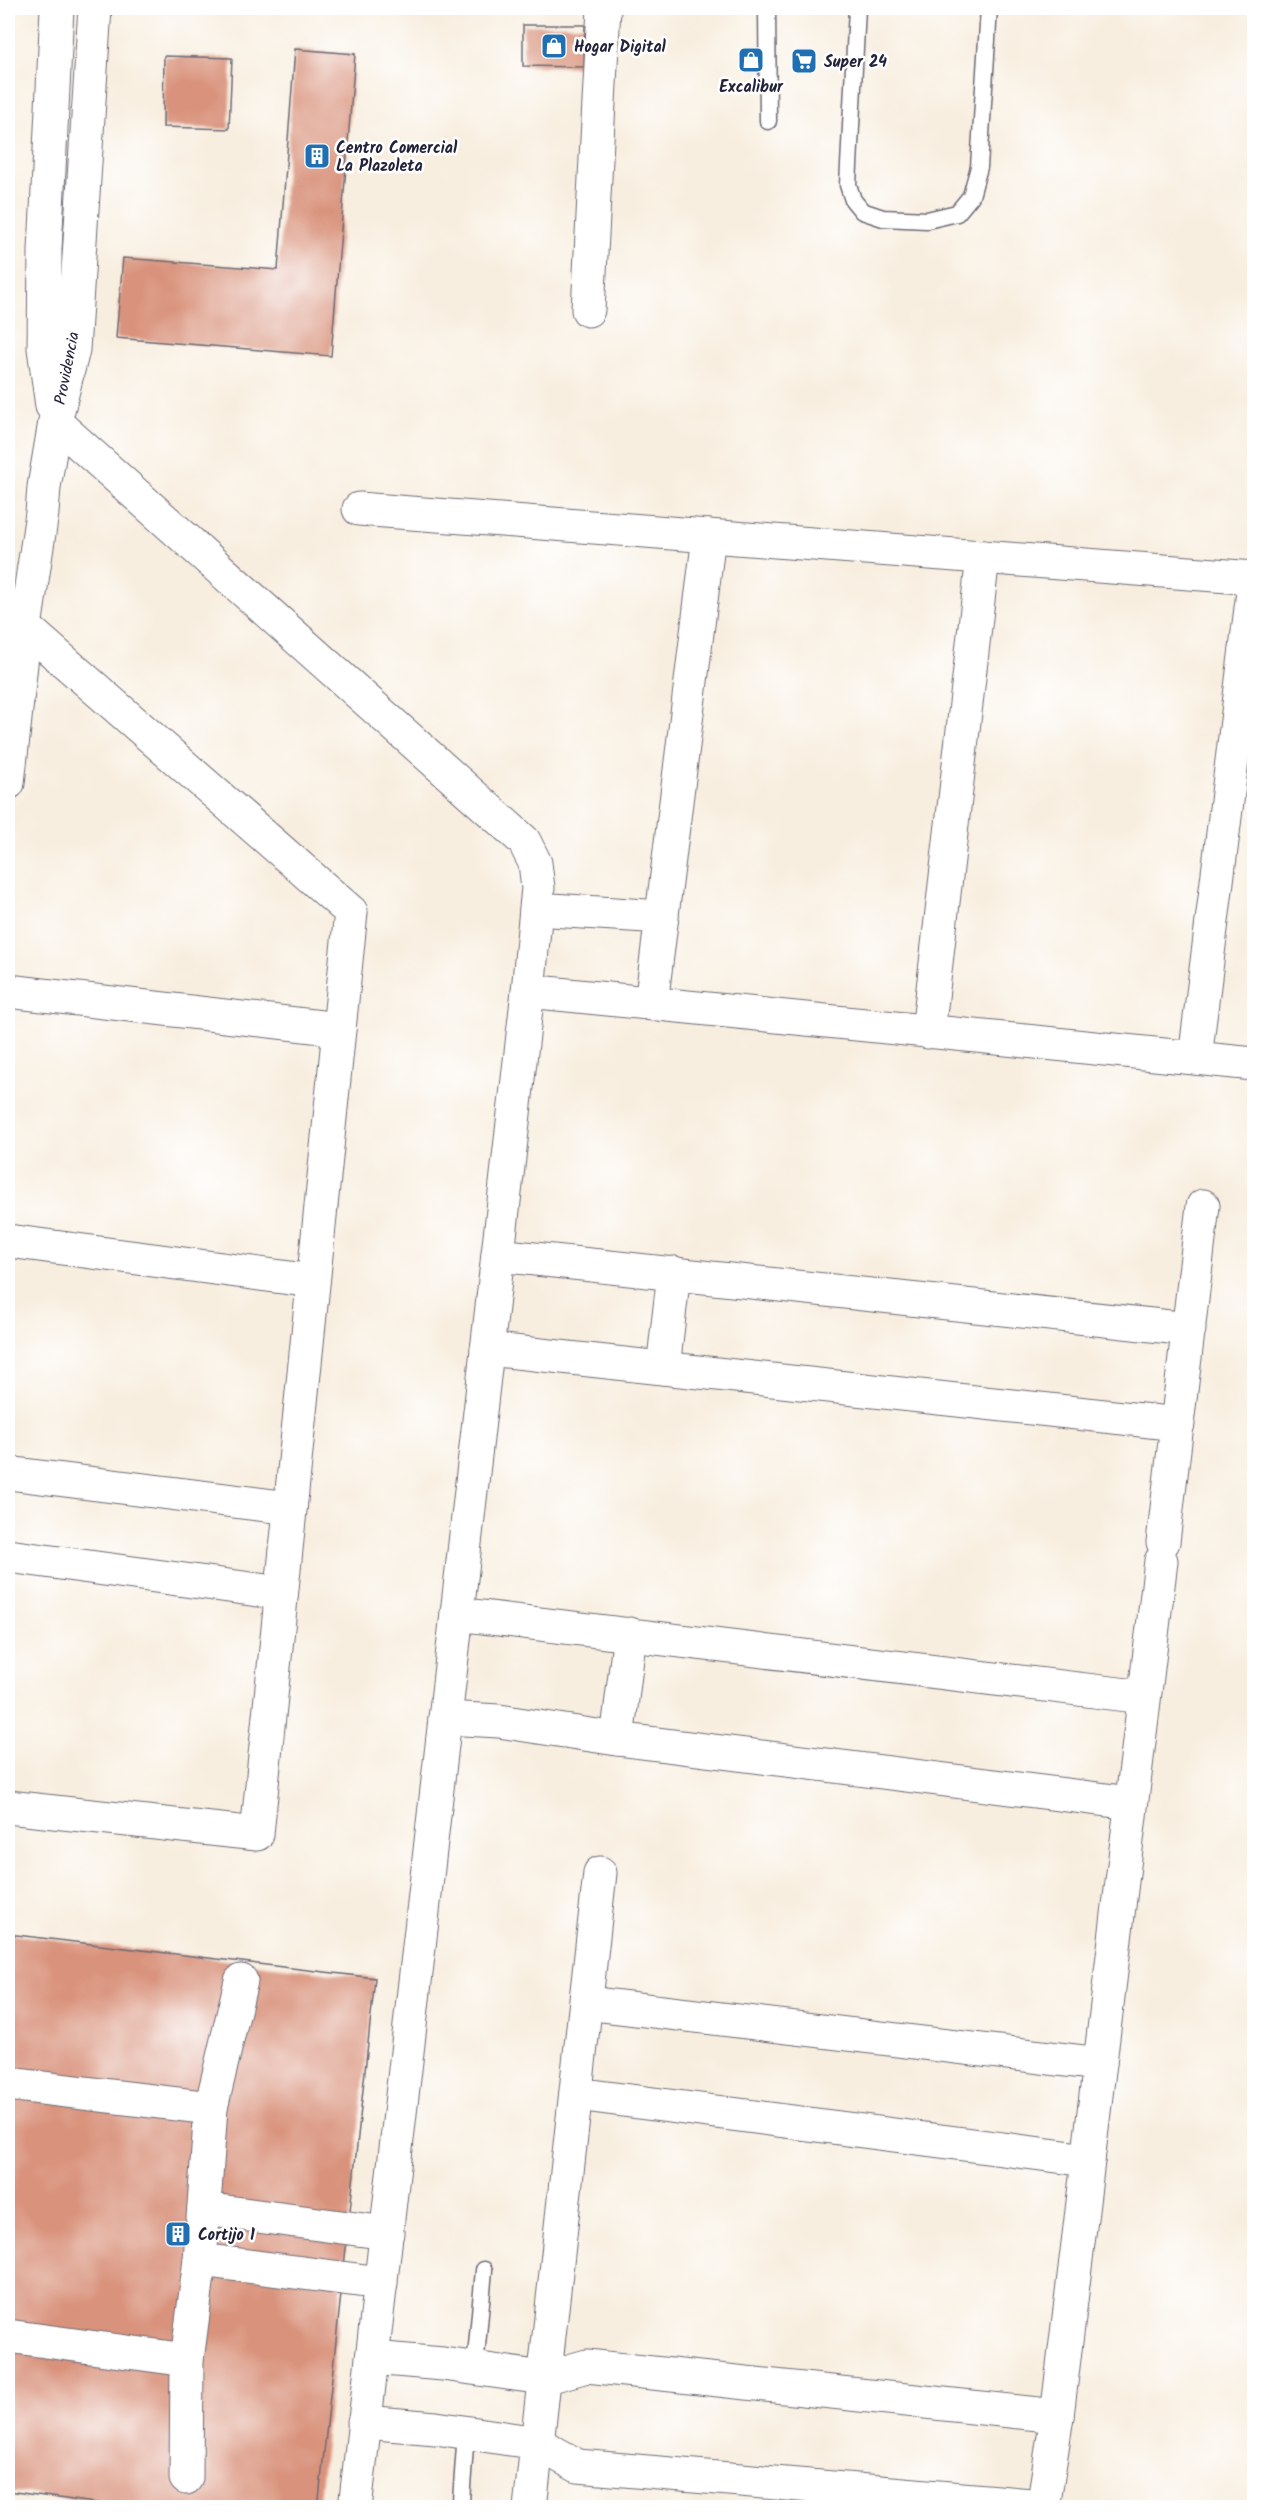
<svg xmlns="http://www.w3.org/2000/svg" width="1262" height="2515" viewBox="0 0 1262 2515" font-family="Kalam,sans-serif">
<style>
.building{fill:#d9937b}
.lines{fill:none;stroke-linecap:round;stroke-linejoin:round}
.service-casing{stroke:#6d6974;stroke-width:19}
.minor-casing{stroke:#6d6974;stroke-width:35}
.service{stroke:#fff;stroke-width:16}
.minor{stroke:#fff;stroke-width:33}
.labels{text-anchor:middle;stroke-width:5;stroke-linejoin:round;paint-order:stroke}
.poi-label{font-size:16px;font-weight:bold;fill:#22223b;stroke:#fff;text-anchor:start}
.street-label{font-size:16px;fill:#22223b;stroke:#fff}
</style>
<rect width="100%" height="100%" fill="#fff"/>
<filter id="ink" filterUnits="userSpaceOnUse"><feTurbulence type="fractalNoise" baseFrequency=".0167" numOctaves="2"/><feDisplacementMap in="SourceGraphic" scale="12" xChannelSelector="R" yChannelSelector="G"/><feConvolveMatrix kernelMatrix="1 2 1 2 8 2 1 2 1" color-interpolation-filters="sRGB"/></filter>
<filter id="wash" filterUnits="userSpaceOnUse"><feTurbulence type="fractalNoise" baseFrequency=".008" numOctaves="4" result="noise"/><feDisplacementMap in="SourceGraphic" scale="24" xChannelSelector="R" yChannelSelector="G"/><feGaussianBlur stdDeviation="1.35" result="paint"/><feColorMatrix in="noise" values="0 0 0 0 0 0 0 0 0 0 0 0 0 0 0 0 0 1.4 0 .05"/><feComposite in="paint" operator="in"/></filter>
<g filter="url(#wash)">
<rect width="100%" height="100%" fill="#f8eedf"/>
<g id="blocks">
<!-- building -->
<g class="building">
<path d="M 523,25 L 585,25 L 584,67 L 523,66 Z"/>
<path d="M 295,49 L 355,54 L 331,356 L 116,338 L 123,258 L 278,270 Z"/>
<path d="M 164,56 L 232,58 L 229,129 L 163,127 Z"/>
<path d="M 8,1934 L 375,1978 L 318,2508 L 131,2508 L 8,2491 Z"/>
</g>
</g>
</g>
<g filter="url(#ink)">
<use href="#blocks" fill-opacity="0" stroke="#6d6974" stroke-width="1.5"/>
<g class="lines">
<!-- service casing -->
<g class="service-casing">
<g id="service">
<path d="M 767,8 L 768,121"/>
<path d="M 857,8 L 848,185 L 853,200 L 862,211 L 883,218 L 927,220 L 957,213 L 971,196 L 979,167 L 989,8"/>
<path d="M 475,2368 L 484,2270"/>
<path d="M 461,2501 L 466,2432"/>
</g>
</g>
<!-- minor casing -->
<g class="minor-casing">
<g id="minor">
<path d="M 588,310 L 604,8"/>
<path d="M 52,406 L 44,348 L 45,250 L 57,8"/>
<path d="M 55,422 L 524,841 L 535,863 L 538,888 L 528,991 L 355,2508"/>
<path d="M 359,509 L 1254,578"/>
<path d="M 8,783 L 25,627 L 42,513 L 44,487 L 55,422 L 73,350 L 95,8"/>
<path d="M 536,909 L 662,917"/>
<path d="M 8,991 L 339,1029"/>
<path d="M 528,991 L 1254,1064"/>
<path d="M 651,1004 L 709,536"/>
<path d="M 928,1032 L 983,557"/>
<path d="M 1195,1058 L 1254,584"/>
<path d="M 8,1241 L 313,1281"/>
<path d="M 498,1255 L 1189,1329"/>
<path d="M 487,1349 L 1178,1424"/>
<path d="M 663,1368 L 674,1273"/>
<path d="M 8,1473 L 290,1508"/>
<path d="M 1163,1542 L 1203,1206"/>
<path d="M 8,1556 L 281,1593"/>
<path d="M 457,1614 L 1144,1697"/>
<path d="M 445,1718 L 499,1721 L 617,1739 L 1131,1803"/>
<path d="M 617,1739 L 630,1634"/>
<path d="M 8,1807 L 257,1834 L 351,912 L 25,627"/>
<path d="M 586,2003 L 1100,2064"/>
<path d="M 8,2084 L 211,2108"/>
<path d="M 576,2094 L 1088,2160"/>
<path d="M 204,2209 L 387,2233"/>
<path d="M 200,2260 L 381,2283"/>
<path d="M 8,2336 L 187,2360"/>
<path d="M 372,2358 L 443,2364 L 544,2378 L 587,2366 L 1057,2416"/>
<path d="M 364,2422 L 436,2428 L 537,2443 L 578,2466 L 1044,2506"/>
<path d="M 186,2478 L 187,2360 L 200,2260 L 211,2108 L 241,1981"/>
<path d="M 530,2508 L 600,1873"/>
<path d="M 1043,2508 L 1057,2416 L 1161,1561"/>
</g>
</g>
<!-- service -->
<use href="#service" class="service"/>
<!-- minor -->
<use href="#minor" class="minor"/>
</g>
</g>
<!-- icons -->
<defs>
<g id="shop-square" transform="scale(1.35)"><rect x="-9" y="-9" width="18" height="18" rx="4" fill="#1f6fb2" stroke="#fff"/><path d="M-5-2.5h2.3a2.7 3.5 0 0 1 5.4 0H5L5.5 6h-11ZM-1.5-2.5h3a1.5 2.3 0 0 0-3 0Z" fill="#fff"/></g>
<g id="supermarket-square" transform="scale(1.35)"><rect x="-9" y="-9" width="18" height="18" rx="4" fill="#1f6fb2" stroke="#fff"/><path d="M-6-5.5h2.5l.6 2H6L4.5 2H-2.5L-4.4-4H-6ZM-1.5 3.2a1.3 1.3 0 1 0 .1 0ZM3 3.2a1.3 1.3 0 1 0 .1 0Z" fill="#fff"/></g>
<g id="building-square" transform="scale(1.35)"><rect x="-9" y="-9" width="18" height="18" rx="4" fill="#1f6fb2" stroke="#fff"/><path d="M-4-6H4V6H1V3H-1V6H-4ZM-2.5-4.3h1.7v1.8h-1.7ZM.8-4.3h1.7v1.8H.8ZM-2.5-1h1.7V.8h-1.7ZM.8-1h1.7V.8H.8Z" fill="#fff"/></g>
</defs>
<g fill-rule="evenodd">
<use href="#shop-square" x="554" y="46"/>
<use href="#shop-square" x="751" y="60"/>
<use href="#supermarket-square" x="804" y="61"/>
<use href="#building-square" x="317" y="156"/>
<use href="#building-square" x="178" y="2234"/>
</g>
<g class="labels">
<!-- poi labels -->
<g class="poi-label">
<text x="574" y="52">Hogar Digital</text>
<text x="824" y="67">Super 24</text>
<text x="751" y="92" text-anchor="middle">Excalibur</text>
<text x="336" y="153">Centro Comercial<tspan x="336" dy="18">La Plazoleta</tspan></text>
<text x="198" y="2240">Cortijo 1</text>
</g>
<!-- street labels -->
<g class="street-label">
<text transform="translate(66 368) rotate(-79)" y="6">Providencia</text>
</g>
</g>
<!-- margin -->
<rect width="1262" height="2515" fill="none" stroke="#fff" stroke-width="30"/>
</svg>
